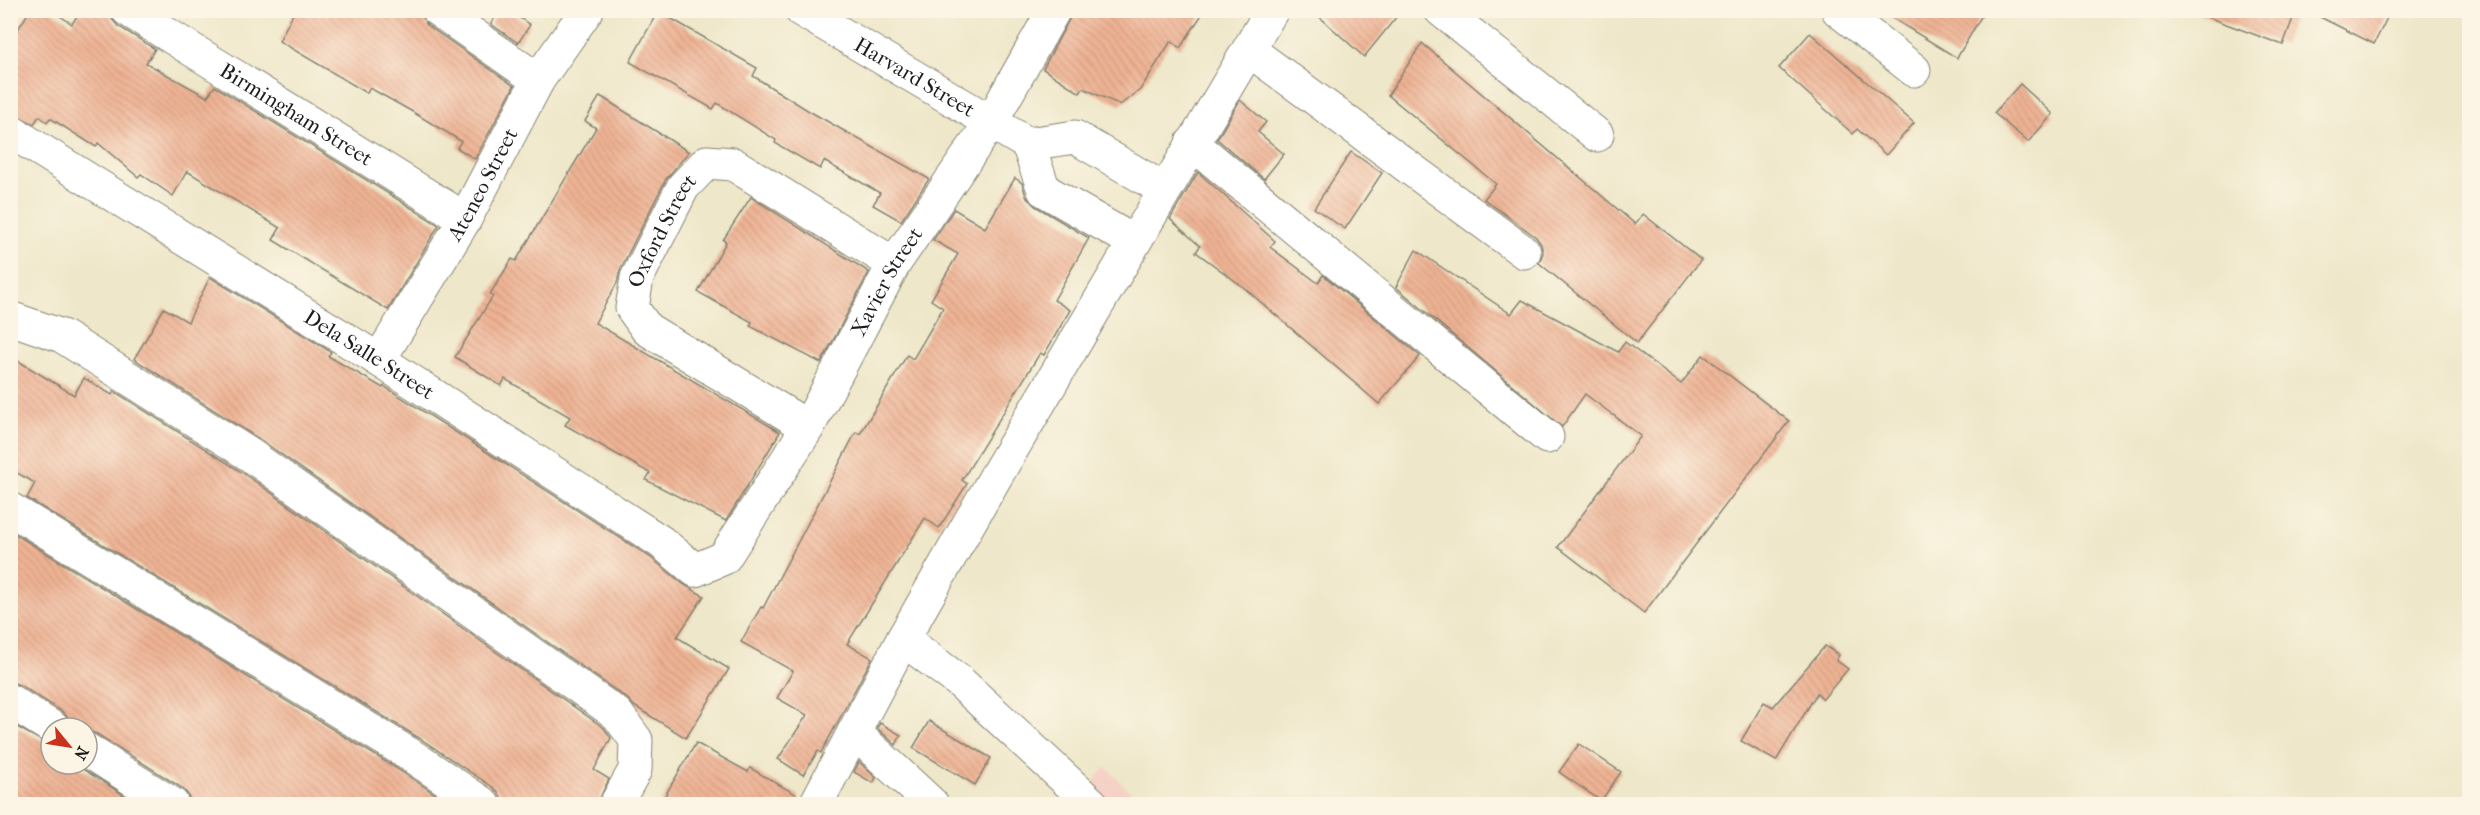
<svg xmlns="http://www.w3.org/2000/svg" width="2480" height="815" viewBox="0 0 2480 815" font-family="'IM FELL French Canon',serif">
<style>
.built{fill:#f6d1c5}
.building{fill:url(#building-back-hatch)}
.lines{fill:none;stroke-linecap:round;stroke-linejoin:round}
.minor-casing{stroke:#858272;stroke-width:35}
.minor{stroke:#fff;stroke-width:33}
.labels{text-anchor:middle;stroke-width:4.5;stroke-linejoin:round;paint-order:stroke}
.street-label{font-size:21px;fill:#1c1c1c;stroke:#fcf5e5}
</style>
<defs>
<pattern id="building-back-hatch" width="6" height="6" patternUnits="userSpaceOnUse" patternTransform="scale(1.5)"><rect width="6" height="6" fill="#efb394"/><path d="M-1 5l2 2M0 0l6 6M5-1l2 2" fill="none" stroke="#cc997f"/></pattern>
</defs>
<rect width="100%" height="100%" fill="#fcf5e5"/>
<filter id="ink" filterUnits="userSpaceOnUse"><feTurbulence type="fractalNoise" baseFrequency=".0167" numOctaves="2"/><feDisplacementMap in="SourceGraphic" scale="12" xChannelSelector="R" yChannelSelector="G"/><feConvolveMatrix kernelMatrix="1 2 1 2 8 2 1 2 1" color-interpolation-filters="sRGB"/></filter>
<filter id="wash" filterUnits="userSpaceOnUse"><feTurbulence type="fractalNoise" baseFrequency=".008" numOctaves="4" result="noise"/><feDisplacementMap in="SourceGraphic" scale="24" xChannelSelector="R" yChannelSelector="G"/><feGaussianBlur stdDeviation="1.35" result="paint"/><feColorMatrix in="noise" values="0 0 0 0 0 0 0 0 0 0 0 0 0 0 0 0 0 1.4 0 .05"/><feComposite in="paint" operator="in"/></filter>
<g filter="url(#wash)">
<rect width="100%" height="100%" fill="#eee7c9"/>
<!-- built -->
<path class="built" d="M 1106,767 L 1142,804 L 1073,804 Z"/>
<g id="blocks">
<!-- building -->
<g class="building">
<path d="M 30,10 L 51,10 L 72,24 L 81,10 L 109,10 L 112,19 L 118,26 L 155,49 L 146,63 L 207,97 L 215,86 L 439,225 L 388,310 L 273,240 L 280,228 L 187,171 L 173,196 L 141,174 L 138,177 L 98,143 L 96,147 L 50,118 L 47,122 L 39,116 L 34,124 L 10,112 L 10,42 Z"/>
<path d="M 295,10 L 418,10 L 427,25 L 514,86 L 475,159 L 457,148 L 461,141 L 411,111 L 370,88 L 367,93 L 279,41 Z"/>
<path d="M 499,10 L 508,10 L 530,25 L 518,43 L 491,24 Z"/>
<path d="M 1074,10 L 1205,10 L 1180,48 L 1171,41 L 1140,90 L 1120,105 L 1083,88 L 1080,93 L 1043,69 Z"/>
<path d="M 1312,10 L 1402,10 L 1364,57 Z"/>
<path d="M 1879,10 L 1985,10 L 1957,58 Z"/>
<path d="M 2200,10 L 2296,10 L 2283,45 L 2199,14 Z"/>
<path d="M 2306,10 L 2391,10 L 2374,44 Z"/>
<path d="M 658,11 L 757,68 L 753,76 L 809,111 L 929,179 L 901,221 L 873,205 L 880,193 L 824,161 L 820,169 L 775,143 L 776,140 L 717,103 L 713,109 L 630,62 Z"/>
<path d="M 1810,33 L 1914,123 L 1886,155 L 1857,129 L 1853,134 L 1779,68 Z"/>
<path d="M 1422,43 L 1635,224 L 1643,214 L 1701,260 L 1637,343 L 1539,263 L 1543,253 L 1541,244 L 1536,237 L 1484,199 L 1496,184 L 1388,95 Z"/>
<path d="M 2020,84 L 2053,114 L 2028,142 L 1994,113 Z"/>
<path d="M 600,96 L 689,152 L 666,179 L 620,270 L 617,283 L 595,323 L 780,432 L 726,521 L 646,480 L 650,473 L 565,425 L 570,417 L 505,379 L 501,386 L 455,357 L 493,296 L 490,294 L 512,259 L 516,261 L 596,128 L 585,121 Z"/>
<path d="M 1240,100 L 1266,122 L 1258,132 L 1284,154 L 1264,179 L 1217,139 Z"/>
<path d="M 1351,152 L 1382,173 L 1345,229 L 1314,208 Z"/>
<path d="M 1198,172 L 1275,241 L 1270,247 L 1318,283 L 1323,275 L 1420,356 L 1379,404 L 1242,286 L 1196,252 L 1200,246 L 1170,219 Z"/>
<path d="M 1015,178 L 1022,183 L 1026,196 L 1035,206 L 1089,238 L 1054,300 L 1070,310 L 1044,355 L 1040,353 L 962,480 L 967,484 L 939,528 L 925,518 L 847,644 L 872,658 L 821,753 L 818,751 L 803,775 L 778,759 L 807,715 L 777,698 L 793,671 L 741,642 L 761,607 L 763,608 L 856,432 L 860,434 L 907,355 L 913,359 L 943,308 L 931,300 L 958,254 L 933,240 L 954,209 L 985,228 Z"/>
<path d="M 751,197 L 869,272 L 821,363 L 750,326 L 752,322 L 698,292 L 726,242 L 723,240 Z"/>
<path d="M 1416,250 L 1511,314 L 1522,300 L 1618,352 L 1625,342 L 1681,384 L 1703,355 L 1789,421 L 1644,613 L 1558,547 L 1641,436 L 1585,394 L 1562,427 L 1396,287 Z"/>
<path d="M 210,277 L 331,352 L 328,356 L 383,388 L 384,386 L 650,557 L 683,584 L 704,596 L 677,637 L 729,669 L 686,738 L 634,706 L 628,699 L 261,440 L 134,359 L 164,308 L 188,322 Z"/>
<path d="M 10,356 L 74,395 L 84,378 L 112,395 L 114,391 L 240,471 L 604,728 L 611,738 L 594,770 L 609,779 L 597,804 L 502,804 L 500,795 L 494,788 L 419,738 L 27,498 L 35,483 L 10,469 Z"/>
<path d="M 10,531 L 399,770 L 450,804 L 191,804 L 188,795 L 182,788 L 97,734 L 87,731 L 87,728 L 72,728 L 69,719 L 63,712 L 20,685 L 10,682 Z"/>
<path d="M 1825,646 L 1839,655 L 1836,660 L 1848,669 L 1823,699 L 1817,693 L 1776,761 L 1741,741 L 1764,702 L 1773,707 Z"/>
<path d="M 929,721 L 991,758 L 975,785 L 913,748 Z"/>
<path d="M 10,723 L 51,746 L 51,764 L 75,764 L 138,804 L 27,804 L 10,794 Z"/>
<path d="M 880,723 L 901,735 L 896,745 L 877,728 Z"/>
<path d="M 696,743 L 748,772 L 750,768 L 799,796 L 797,804 L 660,804 Z"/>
<path d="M 1579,744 L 1621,772 L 1601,801 L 1559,772 Z"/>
<path d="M 859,762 L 876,778 L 873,783 L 854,772 Z"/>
</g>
</g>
</g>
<g filter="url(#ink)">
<use href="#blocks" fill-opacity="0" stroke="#858272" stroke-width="1.5"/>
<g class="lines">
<!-- minor casing -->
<g class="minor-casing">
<g id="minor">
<path id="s1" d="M 128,10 L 465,219"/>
<path d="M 438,10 L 538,80"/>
<path id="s2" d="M 801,10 L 1028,144 L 1075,137 L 1165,190"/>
<path d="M 1441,10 L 1597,135"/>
<path d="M 1838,10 L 1914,70"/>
<path d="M 1249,50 L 1524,252"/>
<path id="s3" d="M 10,131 L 379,360 L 661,542 L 695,570 L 724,558 L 808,427 L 894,264 L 991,122 L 1054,10"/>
<path d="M 1192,143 L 1547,437"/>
<path d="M 1028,144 L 1044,190 L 1134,242"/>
<path d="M 10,318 L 62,336 L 250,455 L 617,714 L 636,740 L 635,770 L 616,804"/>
<path id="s4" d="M 379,360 L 465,219 L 538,80 L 587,10"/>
<path id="s5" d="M 808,427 L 647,329 L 632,308 L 637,278 L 683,187 L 707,162 L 733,164 L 894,264"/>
<path d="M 10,509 L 409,754 L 483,804"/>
<path d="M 903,639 L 960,682 L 1092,804"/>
<path d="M 10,701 L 53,728"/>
<path d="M 854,732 L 932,804"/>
<path d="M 87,750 L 172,804"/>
<path d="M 816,804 L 903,639 L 996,476 L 1272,10"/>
</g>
</g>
<!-- minor -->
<use href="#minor" class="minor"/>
</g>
</g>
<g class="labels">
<!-- street labels -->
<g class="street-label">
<text dy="7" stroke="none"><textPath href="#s2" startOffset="132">Harvard Street</textPath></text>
<text dy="7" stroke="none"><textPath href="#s1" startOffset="198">Birmingham Street</textPath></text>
<text dy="7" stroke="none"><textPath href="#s4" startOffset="204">Ateneo Street</textPath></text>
<text dy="7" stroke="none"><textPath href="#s5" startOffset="298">Oxford Street</textPath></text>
<text dy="7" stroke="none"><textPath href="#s3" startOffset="1166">Xavier Street</textPath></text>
<text dy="7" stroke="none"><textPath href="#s3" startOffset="423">Dela Salle Street</textPath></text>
</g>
</g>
<!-- margin -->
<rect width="2480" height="815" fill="none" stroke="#fcf5e5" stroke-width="36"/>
<!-- north arrow -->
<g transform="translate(69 746) rotate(120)"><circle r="28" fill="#fcf5e5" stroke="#a29e95" stroke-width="1.5"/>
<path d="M0-4.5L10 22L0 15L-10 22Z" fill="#c8321e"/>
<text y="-9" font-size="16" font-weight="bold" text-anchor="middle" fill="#1c1c1c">N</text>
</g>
</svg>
